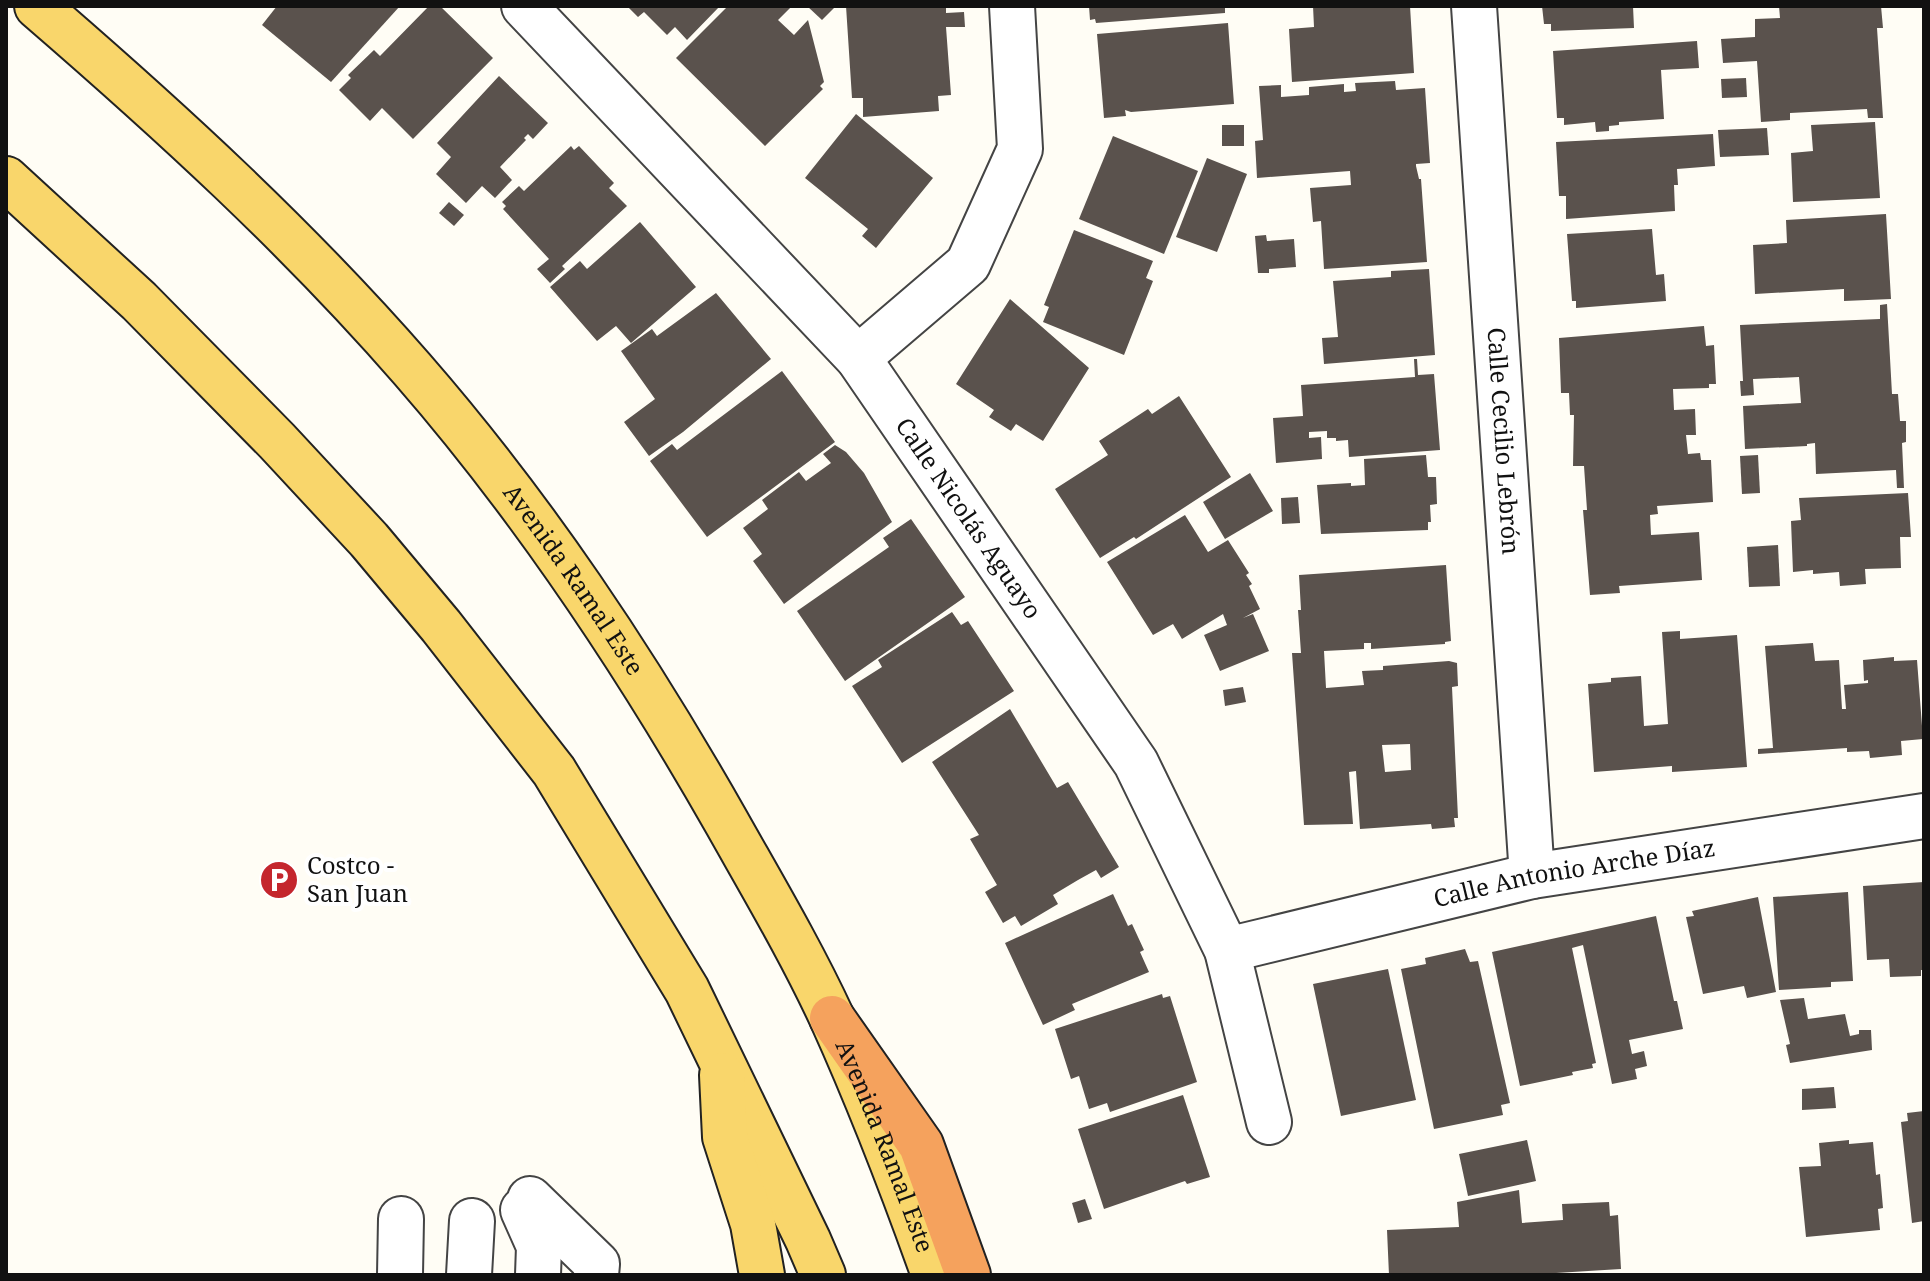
<svg xmlns="http://www.w3.org/2000/svg" width="1930" height="1281" viewBox="0 0 1930 1281" font-family="'Noto Serif',serif">
<style>
.building{fill:#5a524d;fill-rule:evenodd}
.lines{fill:none;stroke-linecap:round;stroke-linejoin:round}
.street-casing{stroke:#444;stroke-width:48}
.primary-casing{stroke:#222;stroke-width:48}
.highway-casing{stroke:#222;stroke-width:48}
.street{stroke:#fff;stroke-width:44}
.primary{stroke:#f9d66b;stroke-width:44}
.highway{stroke:#f5a25d;stroke-width:44}
.labels{text-anchor:middle;stroke-width:8;stroke-linejoin:round;paint-order:stroke}
.street-label{font-size:24px;fill:#111;stroke:#fff}
.poi-label{font-size:24px;fill:#111;stroke:#fff;text-anchor:start}
</style>
<rect width="100%" height="100%" fill="#fffdf5"/>
<!-- building -->
<g class="building">
<path d="M 277,6 L 400,6 L 331,82 L 262,25 Z"/>
<path d="M 429,6 L 440,6 L 493,58 L 413,139 L 382,108 L 370,121 L 339,90 L 351,78 L 348,75 L 374,50 L 380,56 Z"/>
<path d="M 627,6 L 720,6 L 687,40 L 675,27 L 667,35 L 644,12 L 638,17 Z"/>
<path d="M 728,6 L 792,6 L 778,20 L 794,35 L 808,20 L 824,82 L 820,86 L 823,89 L 765,146 L 676,58 Z"/>
<path d="M 807,6 L 836,6 L 822,20 Z"/>
<path d="M 846,6 L 946,6 L 946,13 L 964,12 L 965,27 L 946,27 L 951,95 L 938,96 L 939,111 L 863,117 L 863,98 L 852,98 Z"/>
<path d="M 1089,6 L 1225,6 L 1225,13 L 1096,23 L 1095,19 L 1090,20 Z"/>
<path d="M 1313,6 L 1410,6 L 1414,73 L 1292,82 L 1289,29 L 1314,27 Z"/>
<path d="M 1542,6 L 1633,6 L 1634,28 L 1551,31 L 1551,24 L 1544,24 Z"/>
<path d="M 1779,6 L 1881,6 L 1883,28 L 1877,28 L 1883,118 L 1868,118 L 1867,109 L 1790,113 L 1790,120 L 1761,122 L 1757,61 L 1723,63 L 1721,39 L 1755,37 L 1755,19 L 1780,18 Z"/>
<path d="M 1228,23 L 1234,104 L 1131,112 L 1125,110 L 1126,116 L 1104,118 L 1097,34 Z"/>
<path d="M 1697,41 L 1699,68 L 1661,70 L 1664,119 L 1619,122 L 1619,125 L 1609,126 L 1609,131 L 1596,132 L 1595,122 L 1564,125 L 1564,118 L 1557,118 L 1553,51 Z"/>
<path d="M 499,76 L 548,123 L 533,139 L 528,134 L 524,138 L 526,140 L 500,167 L 512,180 L 495,198 L 482,186 L 466,203 L 436,174 L 451,157 L 437,143 Z"/>
<path d="M 1746,78 L 1747,97 L 1722,98 L 1721,79 Z"/>
<path d="M 1395,81 L 1396,90 L 1425,88 L 1430,163 L 1416,164 L 1416,166 L 1419,179 L 1421,179 L 1427,262 L 1324,269 L 1321,221 L 1313,222 L 1310,188 L 1351,185 L 1350,171 L 1257,178 L 1255,141 L 1263,140 L 1259,86 L 1281,85 L 1281,97 L 1309,95 L 1309,87 L 1344,84 L 1344,92 L 1356,91 L 1355,83 Z"/>
<path d="M 856,114 L 933,178 L 876,248 L 862,236 L 868,229 L 805,178 Z"/>
<path d="M 1875,122 L 1880,198 L 1793,202 L 1791,153 L 1813,151 L 1811,125 Z"/>
<rect x="1222" y="125" width="22" height="21"/>
<path d="M 1767,128 L 1769,155 L 1720,157 L 1718,130 Z"/>
<path d="M 1713,134 L 1715,166 L 1677,169 L 1678,185 L 1674,185 L 1675,211 L 1566,219 L 1566,196 L 1559,196 L 1556,142 Z"/>
<path d="M 1113,136 L 1198,171 L 1164,254 L 1079,219 Z"/>
<path d="M 571,146 L 574,150 L 579,146 L 614,183 L 609,188 L 627,206 L 562,266 L 565,269 L 550,283 L 537,269 L 549,259 L 503,209 L 506,206 L 502,202 L 519,186 L 524,191 Z"/>
<path d="M 1207,158 L 1247,174 L 1217,252 L 1176,237 Z"/>
<path d="M 449,202 L 464,215 L 454,226 L 439,213 Z"/>
<path d="M 1886,214 L 1891,299 L 1844,301 L 1844,289 L 1755,294 L 1753,245 L 1787,243 L 1786,220 Z"/>
<path d="M 640,222 L 696,287 L 631,343 L 616,326 L 597,341 L 550,287 L 580,261 L 587,269 Z"/>
<path d="M 1652,229 L 1656,275 L 1664,274 L 1666,301 L 1576,308 L 1576,301 L 1572,301 L 1567,234 Z"/>
<path d="M 1074,230 L 1153,261 L 1146,278 L 1153,281 L 1124,355 L 1043,322 L 1049,307 L 1044,305 Z"/>
<path d="M 1266,235 L 1267,241 L 1294,239 L 1296,267 L 1269,269 L 1269,273 L 1258,273 L 1255,236 Z"/>
<path d="M 1429,269 L 1435,355 L 1324,364 L 1322,338 L 1338,337 L 1333,281 L 1391,277 L 1391,271 Z"/>
<path d="M 716,293 L 771,359 L 683,432 L 649,456 L 624,422 L 655,399 L 621,351 L 652,329 L 657,336 Z"/>
<path d="M 1010,299 L 1089,368 L 1043,441 L 1016,424 L 1011,431 L 989,417 L 994,410 L 956,384 Z"/>
<path d="M 1887,304 L 1892,394 L 1898,394 L 1900,421 L 1906,421 L 1906,442 L 1902,443 L 1904,488 L 1897,488 L 1896,470 L 1816,474 L 1815,443 L 1807,444 L 1807,446 L 1745,449 L 1743,406 L 1801,403 L 1799,377 L 1753,379 L 1754,395 L 1741,396 L 1740,381 L 1743,381 L 1740,325 L 1880,319 L 1880,305 Z"/>
<path d="M 1704,326 L 1706,346 L 1714,345 L 1716,384 L 1709,384 L 1709,388 L 1673,389 L 1674,410 L 1695,409 L 1696,435 L 1686,435 L 1688,454 L 1700,453 L 1701,460 L 1711,460 L 1713,502 L 1657,506 L 1658,514 L 1650,515 L 1651,535 L 1699,532 L 1702,580 L 1619,586 L 1620,593 L 1590,595 L 1583,510 L 1587,510 L 1584,466 L 1573,466 L 1574,415 L 1570,415 L 1569,393 L 1561,393 L 1559,338 Z"/>
<path d="M 1414,359 L 1417,359 L 1418,375 L 1434,374 L 1440,450 L 1349,457 L 1348,440 L 1336,441 L 1336,438 L 1327,438 L 1327,431 L 1309,432 L 1309,438 L 1321,437 L 1322,459 L 1276,463 L 1273,418 L 1303,416 L 1301,385 L 1415,377 Z"/>
<path d="M 782,371 L 835,442 L 707,537 L 650,461 L 672,444 L 677,450 Z"/>
<path d="M 1179,396 L 1231,477 L 1136,539 L 1134,537 L 1100,558 L 1055,489 L 1108,455 L 1099,441 L 1148,409 L 1152,414 Z"/>
<path d="M 835,445 L 846,452 L 864,473 L 892,522 L 784,604 L 753,561 L 762,554 L 743,528 L 768,509 L 762,500 L 799,472 L 806,481 L 831,463 L 823,454 Z"/>
<path d="M 1426,455 L 1428,477 L 1436,477 L 1437,504 L 1430,505 L 1431,522 L 1428,522 L 1428,530 L 1321,534 L 1317,485 L 1351,483 L 1351,486 L 1365,485 L 1364,459 Z"/>
<path d="M 1758,455 L 1760,493 L 1742,494 L 1740,456 Z"/>
<path d="M 1250,473 L 1273,511 L 1225,539 L 1203,502 Z"/>
<path d="M 1908,493 L 1911,537 L 1900,537 L 1901,568 L 1865,569 L 1866,584 L 1840,586 L 1839,572 L 1813,574 L 1813,570 L 1793,572 L 1791,521 L 1801,520 L 1799,498 Z"/>
<path d="M 1298,497 L 1300,523 L 1282,524 L 1281,498 Z"/>
<path d="M 1185,515 L 1208,552 L 1228,540 L 1249,573 L 1246,575 L 1252,584 L 1249,586 L 1260,609 L 1243,618 L 1253,614 L 1269,651 L 1220,671 L 1204,635 L 1227,625 L 1223,614 L 1182,639 L 1173,624 L 1153,635 L 1107,562 Z"/>
<path d="M 911,519 L 965,597 L 845,681 L 797,611 L 889,547 L 883,538 Z"/>
<path d="M 1778,545 L 1780,586 L 1749,587 L 1747,547 Z"/>
<path d="M 1446,565 L 1451,641 L 1445,642 L 1445,644 L 1371,649 L 1371,643 L 1364,643 L 1364,649 L 1324,651 L 1326,688 L 1364,685 L 1362,671 L 1383,670 L 1383,666 L 1449,661 L 1457,663 L 1458,686 L 1452,687 L 1458,818 L 1454,818 L 1455,827 L 1432,829 L 1431,824 L 1360,829 L 1356,771 L 1349,772 L 1353,824 L 1304,825 L 1292,653 L 1301,653 L 1298,610 L 1301,610 L 1299,575 ZM 1410,744 L 1411,770 L 1385,772 L 1382,745 Z"/>
<path d="M 952,612 L 961,625 L 968,621 L 1014,691 L 902,763 L 852,686 L 882,667 L 878,660 Z"/>
<path d="M 1680,631 L 1680,639 L 1737,635 L 1747,767 L 1672,772 L 1672,766 L 1594,772 L 1588,684 L 1611,682 L 1611,678 L 1641,676 L 1644,726 L 1668,724 L 1662,632 Z"/>
<path d="M 1813,643 L 1815,661 L 1839,660 L 1842,709 L 1846,709 L 1844,685 L 1868,683 L 1868,680 L 1864,681 L 1863,660 L 1894,657 L 1894,661 L 1917,660 L 1923,739 L 1901,741 L 1902,755 L 1870,758 L 1869,751 L 1847,752 L 1847,748 L 1758,754 L 1758,749 L 1773,748 L 1765,646 Z"/>
<path d="M 1243,687 L 1246,702 L 1225,706 L 1223,690 Z"/>
<path d="M 1010,709 L 1057,788 L 1068,782 L 1119,867 L 1101,878 L 1096,870 L 1078,880 L 1053,895 L 1058,904 L 1021,926 L 1015,916 L 1003,923 L 985,892 L 997,885 L 970,839 L 979,835 L 932,762 Z"/>
<path d="M 1924,882 L 1924,970 L 1921,970 L 1921,976 L 1890,977 L 1889,959 L 1867,960 L 1863,886 Z"/>
<path d="M 1848,892 L 1853,981 L 1831,982 L 1831,987 L 1779,990 L 1773,897 Z"/>
<path d="M 1113,894 L 1128,926 L 1132,924 L 1144,950 L 1140,952 L 1149,972 L 1072,1004 L 1075,1010 L 1043,1025 L 1005,943 Z"/>
<path d="M 1758,897 L 1776,992 L 1747,998 L 1744,986 L 1703,994 L 1686,917 L 1694,916 L 1692,911 Z"/>
<path d="M 1656,916 L 1674,1001 L 1677,1001 L 1683,1029 L 1629,1040 L 1632,1054 L 1644,1051 L 1647,1066 L 1635,1069 L 1637,1079 L 1612,1084 L 1583,945 L 1572,948 L 1596,1063 L 1592,1064 L 1593,1068 L 1572,1072 L 1573,1075 L 1520,1086 L 1492,952 Z"/>
<path d="M 1465,949 L 1470,962 L 1478,961 L 1510,1103 L 1501,1105 L 1503,1115 L 1434,1129 L 1401,969 L 1426,964 L 1425,958 Z"/>
<path d="M 1388,969 L 1416,1100 L 1341,1116 L 1313,984 Z"/>
<path d="M 1162,994 L 1163,998 L 1170,996 L 1197,1082 L 1110,1112 L 1107,1103 L 1089,1109 L 1079,1076 L 1071,1079 L 1055,1029 Z"/>
<path d="M 1804,998 L 1808,1019 L 1845,1014 L 1850,1036 L 1859,1034 L 1859,1030 L 1871,1030 L 1872,1050 L 1790,1063 L 1786,1045 L 1790,1044 L 1780,1000 Z"/>
<path d="M 1834,1087 L 1836,1108 L 1802,1110 L 1802,1089 Z"/>
<path d="M 1183,1095 L 1210,1177 L 1187,1184 L 1185,1181 L 1104,1209 L 1078,1129 Z"/>
<path d="M 1924,1111 L 1924,1221 L 1912,1223 L 1901,1122 L 1908,1121 L 1907,1113 Z"/>
<path d="M 1527,1140 L 1536,1181 L 1468,1196 L 1459,1154 Z"/>
<path d="M 1849,1140 L 1849,1144 L 1873,1142 L 1876,1175 L 1880,1174 L 1883,1208 L 1878,1209 L 1880,1230 L 1806,1237 L 1799,1167 L 1821,1166 L 1819,1143 Z"/>
<path d="M 1519,1190 L 1522,1223 L 1563,1220 L 1562,1204 L 1609,1202 L 1610,1216 L 1618,1215 L 1621,1269 L 1522,1275 L 1389,1275 L 1387,1230 L 1459,1227 L 1457,1202 Z"/>
<path d="M 1085,1199 L 1092,1219 L 1078,1223 L 1072,1203 Z"/>
</g>
<g class="lines">
<!-- street casing -->
<g class="street-casing">
<g id="street">
<path id="s1" d="M 524,6 L 858,358 L 1136,763 L 1227,950 L 1269,1122"/>
<path id="s2" d="M 1474,6 L 1532,876"/>
<path d="M 858,358 L 968,264 L 1020,149 L 1012,6"/>
<path id="s3" d="M 1227,950 L 1532,876 L 1924,816"/>
<path d="M 530,1199 L 597,1264 L 596,1275"/>
<path d="M 523,1210 L 539,1246 L 538,1275"/>
<path d="M 400,1275 L 401,1219"/>
<path d="M 469,1275 L 472,1221"/>
</g>
</g>
<!-- primary casing -->
<g class="primary-casing">
<g id="primary">
<path id="s4" d="M 37,6 C 169,120 297,237 412,369 C 534,509 635,661 727,823 C 763,887 801,951 832,1018 C 870,1102 903,1188 934,1275"/>
<path d="M 6,179 L 139,301 L 277,441 L 369,540 L 441,626 L 554,771 L 687,990 L 808,1240 L 823,1275"/>
<path d="M 722,1075 L 725,1137 L 753,1224 L 762,1275"/>
</g>
</g>
<!-- highway casing -->
<g class="highway-casing">
<path id="highway" d="M 832,1018 L 921,1145 L 968,1275"/>
</g>
<!-- street -->
<use href="#street" class="street"/>
<!-- primary -->
<use href="#primary" class="primary"/>
<!-- highway -->
<use href="#highway" class="highway"/>
</g>
<!-- icons -->
<defs>
<g id="parking-disc" transform="scale(2)"><circle r="9.5" fill="#c4262e" stroke="#fff"/><path d="M-3.5-5.5H1a3.5 3.5 0 0 1 0 7H-1V5.5H-3.5ZM-1-3.4V-.6H.8a1.4 1.4 0 0 0 0-2.8Z" fill="#fff"/></g>
</defs>
<g fill-rule="evenodd">
<use href="#parking-disc" x="279" y="880"/>
</g>
<g class="labels">
<!-- street labels -->
<g class="street-label">
<text dy="8" stroke="none"><textPath href="#s2" startOffset="436">Calle Cecilio Lebrón</textPath></text>
<text dy="8" stroke="none"><textPath href="#s1" startOffset="680">Calle Nicolás Aguayo</textPath></text>
<text dy="8" stroke="none"><textPath href="#s4" startOffset="788">Avenida Ramal Este</textPath></text>
<text dy="8" stroke="none"><textPath href="#s3" startOffset="356">Calle Antonio Arche Díaz</textPath></text>
<text dy="8" stroke="none"><textPath href="#s4" startOffset="1436">Avenida Ramal Este</textPath></text>
</g>
<!-- poi labels -->
<g class="poi-label">
<text x="307" y="874">Costco -<tspan x="307" dy="28">San Juan</tspan></text>
</g>
</g>
<!-- border -->
<rect width="1930" height="1281" fill="none" stroke="#111111" stroke-width="16"/>
</svg>
